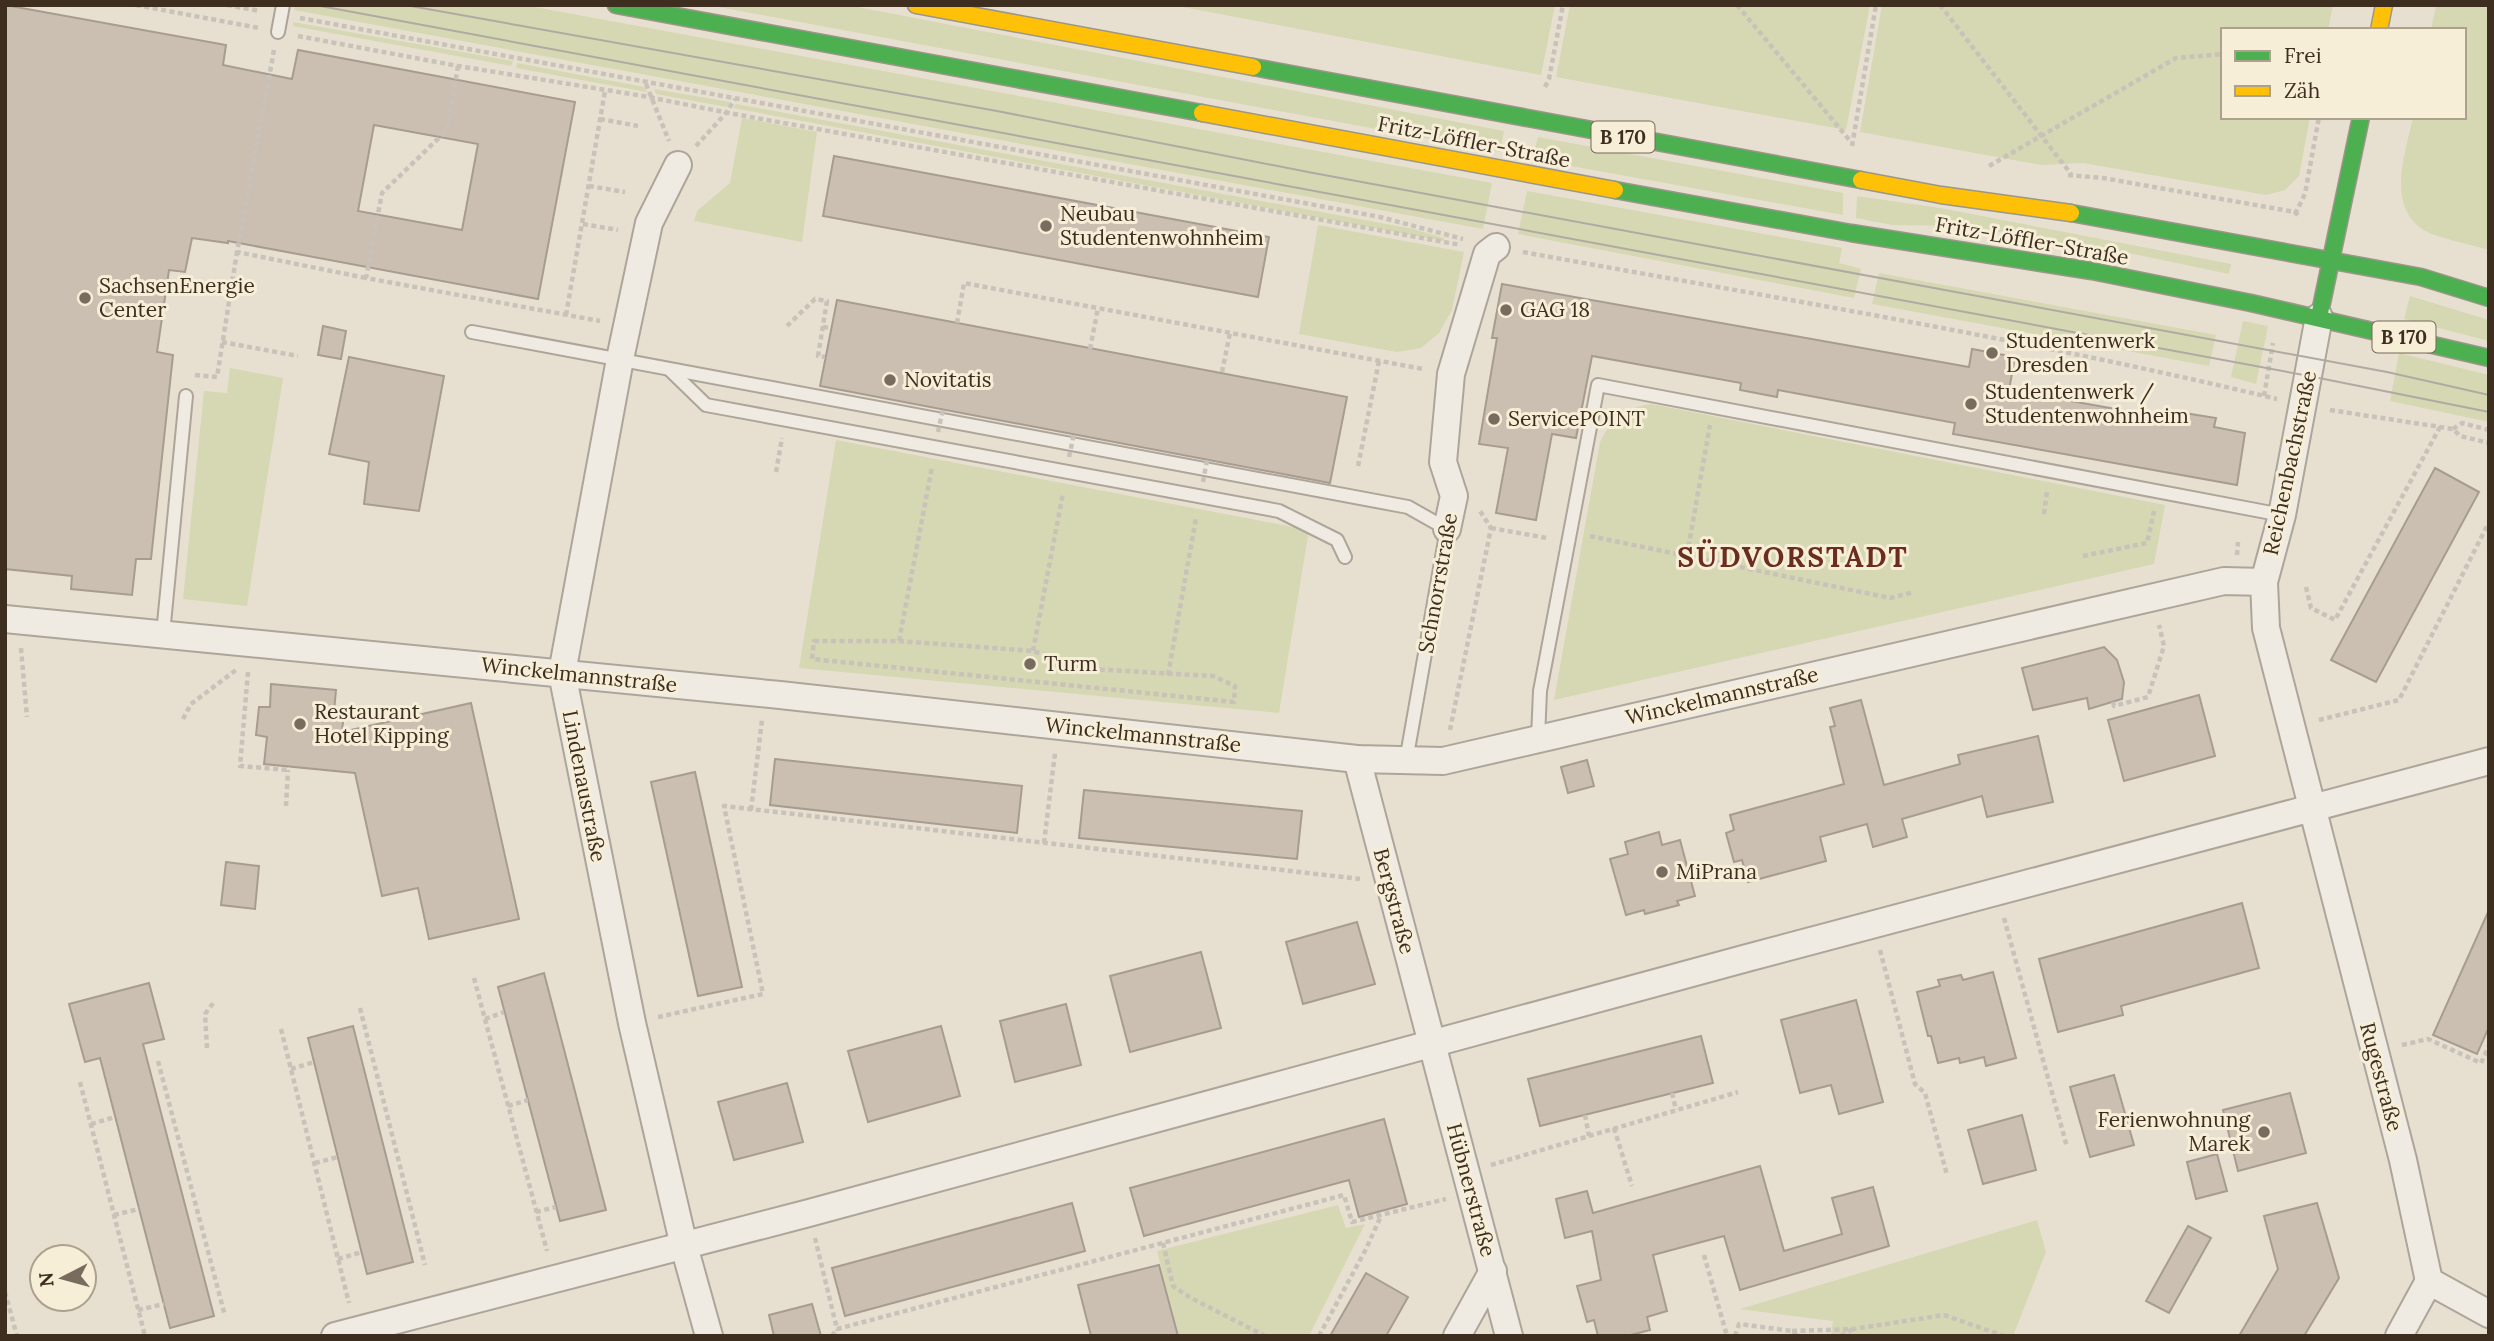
<svg xmlns="http://www.w3.org/2000/svg" width="2494" height="1341" viewBox="0 0 2494 1341" font-family="Lora,serif">
<style>
.green{fill:#d6d7b3}
.building{fill:#cbbfb2;stroke:#a89c90;stroke-width:2;fill-rule:evenodd}
.lines{fill:none;stroke-linecap:round;stroke-linejoin:round}
.lane-casing{stroke:#ada599;stroke-width:16}
.street-casing{stroke:#ada599;stroke-width:30}
.fast-casing{stroke:#9c958a;stroke-width:19}
.slow-casing{stroke:#9c958a;stroke-width:19}
.path{stroke:#c8c2b9;stroke-width:4.5;stroke-dasharray:5 3.5;stroke-linecap:butt}
.lane{stroke:#efebe3;stroke-width:12}
.street{stroke:#efebe3;stroke-width:26}
.fast{stroke:#4caf50;stroke-width:16}
.slow{stroke:#ffc107;stroke-width:16}
.tram{stroke:#afaaa2;stroke-width:2}
.path-bridge{stroke:#c8c2b9;stroke-width:4.5;stroke-dasharray:5 3.5;stroke-linecap:butt}
.poi-dot{fill:#786c5e;stroke:#f7eed8;stroke-width:2.5}
.labels{text-anchor:middle;stroke-width:6;stroke-linejoin:round;paint-order:stroke}
.shield{fill:#f7eed8;stroke:#756857;stroke-width:2}
.shield-label{font-size:19px;font-weight:bold;fill:#3d2e20}
.street-label{font-size:21px;fill:#3d2e20;stroke:#f7eed8}
.poi-label{font-size:21px;fill:#3d2e20;stroke:#f7eed8;text-anchor:start}
.district-label{font-size:28px;font-weight:bold;letter-spacing:2px;fill:#6b2e1e;stroke:#f7eed8}
</style>
<rect width="100%" height="100%" fill="#e7e0d1"/>
<!-- green -->
<g class="green">
<path d="M 295,5 L 524,5 L 1492,183 L 1483,229 L 294,10 Z"/>
<path d="M 708,5 L 847,5 L 1504,131 L 1500,152 Z"/>
<path d="M 1172,5 L 1555,5 L 1541,75 Z"/>
<path d="M 1570,5 L 1870,5 L 1846,130 L 1556,77 Z"/>
<path d="M 1882,5 L 2333,5 L 2328,30 L 2223,30 L 2223,117 L 2310,117 L 2299,176 L 2285,190 L 2266,195 L 2083,163 L 2041,165 L 1860,132 Z"/>
<path d="M 2436,5 L 2489,5 L 2489,250 C 2473,245 2433,237 2422,229 C 2386,203 2406,152 2413,117 L 2464,117 L 2464,30 L 2431,30 Z"/>
<path d="M 293,22 L 513,61 L 511,66 L 293,26 Z"/>
<path d="M 517,63 L 644,87 L 647,92 L 516,68 Z"/>
<path d="M 654,89 L 730,102 L 727,107 L 656,94 Z"/>
<path d="M 736,104 L 1413,229 L 1444,238 L 1444,241 L 733,108 Z"/>
<path d="M 742,118 L 817,132 L 802,242 L 694,221 L 697,211 L 730,183 Z"/>
<path d="M 1538,137 L 1843,193 L 1843,215 L 1532,159 Z"/>
<path d="M 1527,191 L 1842,248 L 1839,263 L 1861,269 L 1854,298 L 1518,234 Z"/>
<path d="M 1857,196 L 1940,208 L 2231,264 L 2229,274 L 2095,246 L 2087,248 L 1966,226 L 1892,225 L 1856,218 Z"/>
<path d="M 1318,225 L 1464,252 L 1452,310 L 1439,333 L 1421,348 L 1397,352 L 1299,334 Z"/>
<path d="M 1879,273 L 2216,335 L 2209,366 L 1872,304 Z"/>
<path d="M 2410,296 L 2489,320 L 2489,341 L 2404,319 Z"/>
<path d="M 2243,321 L 2268,326 L 2256,384 L 2231,377 Z"/>
<path d="M 2399,353 L 2489,375 L 2489,422 L 2390,401 Z"/>
<path d="M 230,368 L 283,378 L 247,606 L 183,599 L 204,391 L 227,393 Z"/>
<path d="M 1651,404 L 2165,505 L 2154,564 L 1554,700 L 1600,442 C 1613,416 1623,409 1651,404 Z"/>
<path d="M 836,440 L 1309,530 L 1279,713 L 799,668 Z"/>
<path d="M 1338,1205 L 1346,1228 L 1365,1224 L 1309,1336 L 1179,1336 L 1157,1251 Z"/>
<path d="M 2037,1220 L 2046,1252 L 2013,1336 L 1831,1336 L 1833,1321 L 1740,1309 Z"/>
</g>
<!-- building -->
<g class="building">
<path d="M 5,5 L 226,45 L 223,65 L 292,79 L 298,50 L 575,102 L 538,299 L 228,241 L 228,243 L 192,238 L 185,272 L 169,270 L 157,352 L 173,355 L 151,559 L 136,559 L 132,595 L 71,589 L 72,576 L 5,569 ZM 374,125 L 478,144 L 462,230 L 358,211 Z"/>
<path d="M 834,156 L 1269,237 L 1258,297 L 823,216 Z"/>
<path d="M 1502,284 L 1969,367 L 1972,349 L 2015,357 L 2009,390 L 2177,420 L 2178,412 L 2216,418 L 2214,427 L 2245,433 L 2237,485 L 1953,434 L 1955,423 L 1778,390 L 1777,397 L 1740,390 L 1741,383 L 1592,356 L 1576,438 L 1552,434 L 1536,520 L 1496,513 L 1508,448 L 1479,444 L 1497,338 L 1492,338 Z"/>
<path d="M 837,300 L 1347,397 L 1330,483 L 820,386 Z"/>
<path d="M 323,326 L 346,331 L 341,359 L 318,355 Z"/>
<path d="M 349,357 L 444,376 L 419,511 L 364,504 L 369,462 L 329,454 Z"/>
<path d="M 2435,468 L 2479,492 L 2376,682 L 2331,660 Z"/>
<path d="M 2104,647 L 2117,660 L 2124,682 L 2122,699 L 2089,709 L 2087,698 L 2033,710 L 2022,668 Z"/>
<path d="M 271,684 L 336,690 L 334,712 L 344,713 L 342,732 L 471,703 L 519,919 L 429,939 L 418,888 L 382,896 L 355,773 L 264,764 L 267,737 L 256,735 L 259,707 L 270,707 Z"/>
<path d="M 2199,695 L 2215,756 L 2124,781 L 2108,720 Z"/>
<path d="M 1861,700 L 1884,785 L 1960,764 L 1958,755 L 2038,736 L 2053,802 L 1987,817 L 1982,796 L 1902,819 L 1907,837 L 1873,847 L 1867,824 L 1820,837 L 1826,861 L 1748,882 L 1742,860 L 1734,862 L 1726,833 L 1734,830 L 1730,815 L 1844,784 L 1830,727 L 1835,726 L 1830,708 Z"/>
<path d="M 775,759 L 1022,786 L 1017,833 L 770,805 Z"/>
<path d="M 1587,760 L 1594,786 L 1568,793 L 1561,767 Z"/>
<path d="M 695,772 L 742,987 L 698,996 L 651,782 Z"/>
<path d="M 1084,790 L 1302,811 L 1297,859 L 1079,838 Z"/>
<path d="M 1659,832 L 1662,845 L 1680,840 L 1695,896 L 1677,901 L 1679,905 L 1645,914 L 1644,910 L 1626,915 L 1610,859 L 1628,854 L 1625,842 Z"/>
<path d="M 226,862 L 259,866 L 255,909 L 221,905 Z"/>
<path d="M 2242,903 L 2259,968 L 2121,1006 L 2123,1015 L 2058,1032 L 2039,959 Z"/>
<path d="M 2489,910 L 2489,1027 L 2477,1054 L 2433,1035 Z"/>
<path d="M 1357,922 L 1375,984 L 1303,1004 L 1286,942 Z"/>
<path d="M 1201,952 L 1221,1028 L 1130,1052 L 1110,976 Z"/>
<path d="M 1993,972 L 2016,1058 L 1986,1066 L 1984,1057 L 1960,1063 L 1959,1058 L 1938,1063 L 1931,1036 L 1928,1036 L 1917,992 L 1940,986 L 1938,980 L 1961,975 L 1963,980 Z"/>
<path d="M 544,973 L 606,1210 L 560,1221 L 498,987 Z"/>
<path d="M 149,983 L 164,1039 L 143,1044 L 214,1316 L 170,1328 L 100,1058 L 85,1062 L 69,1004 Z"/>
<path d="M 1856,1000 L 1883,1102 L 1839,1114 L 1831,1085 L 1800,1093 L 1781,1020 Z"/>
<path d="M 1066,1004 L 1081,1065 L 1015,1082 L 1000,1021 Z"/>
<path d="M 353,1026 L 413,1262 L 367,1274 L 308,1038 Z"/>
<path d="M 941,1026 L 960,1096 L 868,1122 L 848,1051 Z"/>
<path d="M 1701,1036 L 1713,1083 L 1540,1126 L 1528,1079 Z"/>
<path d="M 2114,1075 L 2134,1145 L 2090,1157 L 2070,1087 Z"/>
<path d="M 787,1083 L 803,1142 L 734,1160 L 718,1102 Z"/>
<path d="M 2290,1093 L 2306,1153 L 2238,1171 L 2223,1110 Z"/>
<path d="M 2022,1115 L 2036,1170 L 1983,1184 L 1968,1130 Z"/>
<path d="M 1384,1119 L 1407,1204 L 1359,1217 L 1349,1180 L 1144,1236 L 1130,1188 Z"/>
<path d="M 2217,1154 L 2227,1191 L 2196,1199 L 2187,1162 Z"/>
<path d="M 1760,1166 L 1784,1251 L 1842,1234 L 1832,1198 L 1873,1187 L 1889,1246 L 1740,1290 L 1724,1236 L 1653,1255 L 1667,1311 L 1647,1317 L 1650,1330 L 1627,1336 L 1598,1336 L 1594,1320 L 1587,1322 L 1577,1286 L 1601,1280 L 1592,1231 L 1565,1238 L 1556,1199 L 1587,1191 L 1593,1213 Z"/>
<path d="M 1072,1203 L 1085,1251 L 845,1316 L 832,1268 Z"/>
<path d="M 2317,1203 L 2339,1278 L 2304,1336 L 2239,1336 L 2278,1269 L 2264,1216 Z"/>
<path d="M 2188,1226 L 2211,1238 L 2169,1313 L 2146,1301 Z"/>
<path d="M 1159,1265 L 1178,1336 L 1091,1336 L 1078,1285 Z"/>
<path d="M 1366,1273 L 1408,1297 L 1386,1336 L 1330,1336 Z"/>
<path d="M 812,1304 L 821,1336 L 774,1336 L 769,1315 Z"/>
</g>
<g class="lines">
<!-- lane casing -->
<g class="lane-casing">
<g id="lane">
<path d="M 278,32 L 283,5"/>
<path d="M 472,332 L 1408,507 L 1447,529 L 1406,761"/>
<path d="M 670,370 L 706,405 L 1279,511 L 1337,540 L 1345,557"/>
<path d="M 163,634 L 186,396"/>
<path d="M 1538,738 L 1540,691 L 1598,385 L 2282,515"/>
</g>
</g>
<!-- street casing -->
<g class="street-casing">
<g id="street">
<path d="M 678,165 L 649,223 L 620,359 L 562,673 L 632,1023 L 684,1246 L 709,1336"/>
<path d="M 2319,317 L 2282,515 L 2264,582 L 2266,628 L 2403,1160 L 2429,1281 L 2489,1314"/>
<path d="M 1447,529 L 1454,496 L 1443,462 L 1451,374 L 1487,254 L 1496,247"/>
<path d="M 5,619 L 780,695 L 1357,759 L 1443,761 L 2224,581 L 2264,582"/>
<path d="M 1357,759 L 1509,1336"/>
<path d="M 335,1336 L 809,1213 L 1747,958 L 2489,761"/>
<path d="M 1457,1336 L 1493,1271"/>
<path d="M 2399,1336 L 2429,1281"/>
</g>
</g>
<!-- fast casing -->
<g class="fast-casing">
<g id="fast">
<path d="M 616,5 L 1202,113"/>
<path d="M 1253,67 L 1861,180"/>
<path d="M 1615,190 L 1851,233 L 2092,271 L 2251,303 L 2489,358"/>
<path d="M 2071,213 L 2421,277 L 2489,298"/>
<path d="M 2319,317 L 2361,117"/>
</g>
</g>
<!-- slow casing -->
<g class="slow-casing">
<g id="slow">
<path d="M 916,5 L 1253,67"/>
<path d="M 2379,30 L 2384,5"/>
<path d="M 1202,113 L 1615,190"/>
<path d="M 1861,180 L 1941,195 L 2071,213"/>
</g>
</g>
<!-- path -->
<g class="path">
<path d="M 136,5 L 259,28"/>
<path d="M 227,5 L 260,11"/>
<path d="M 1737,5 L 1851,142"/>
<path d="M 1940,5 L 2071,174"/>
<path d="M 300,18 L 1380,217 L 1463,239"/>
<path d="M 298,36 L 458,66 L 643,96 L 734,114 L 1461,245"/>
<path d="M 274,50 L 237,252 L 366,278"/>
<path d="M 458,66 L 447,130 L 382,193 L 366,278 L 600,321"/>
<path d="M 646,84 L 669,141"/>
<path d="M 1545,87 L 1549,79 L 1563,5"/>
<path d="M 600,119 L 638,126"/>
<path d="M 696,146 L 726,113 L 735,99"/>
<path d="M 1852,146 L 1876,5"/>
<path d="M 1989,166 L 2176,58 L 2223,54"/>
<path d="M 2068,175 L 2103,178 L 2295,212 L 2299,217"/>
<path d="M 589,186 L 625,192"/>
<path d="M 2295,214 L 2305,194 L 2319,117"/>
<path d="M 583,224 L 618,230"/>
<path d="M 1523,252 C 1775,298 2028,339 2277,399"/>
<path d="M 566,315 L 605,91"/>
<path d="M 957,323 L 964,283 L 1423,369"/>
<path d="M 787,326 L 815,299 L 827,301 L 818,356 L 825,357"/>
<path d="M 823,327 L 831,328"/>
<path d="M 222,342 L 298,356"/>
<path d="M 1090,349 L 1098,308"/>
<path d="M 1222,372 L 1230,333"/>
<path d="M 195,375 L 217,377 L 237,252"/>
<path d="M 2264,396 L 2273,343"/>
<path d="M 2330,410 L 2453,429 L 2460,436 L 2489,443"/>
<path d="M 2453,429 L 2462,423 L 2489,430"/>
<path d="M 1358,466 L 1379,361"/>
<path d="M 776,472 L 782,438"/>
<path d="M 2044,514 L 2047,491"/>
<path d="M 1491,528 L 1547,538"/>
<path d="M 1590,536 L 1890,598 L 1914,592"/>
<path d="M 1687,555 L 1710,425"/>
<path d="M 2237,555 L 2238,542"/>
<path d="M 2083,556 L 2147,543 L 2154,511"/>
<path d="M 2306,587 L 2311,608 L 2335,620 L 2440,427"/>
<path d="M 814,641 L 899,641 L 1033,651 L 1089,669 L 1213,676 L 1235,686 L 1234,702 L 812,659 Z"/>
<path d="M 899,641 L 932,467"/>
<path d="M 21,648 L 27,717"/>
<path d="M 1033,651 L 1063,493"/>
<path d="M 248,672 L 240,766 L 288,770 L 288,767"/>
<path d="M 1168,675 L 1196,518"/>
<path d="M 2113,702 L 2114,706 L 2148,697 L 2164,646 L 2159,625"/>
<path d="M 183,719 L 191,704 L 236,670"/>
<path d="M 2319,720 L 2399,700 L 2489,522"/>
<path d="M 1450,730 L 1491,528 L 1480,511"/>
<path d="M 286,806 L 288,770"/>
<path d="M 751,810 L 762,720"/>
<path d="M 1044,843 L 1055,753"/>
<path d="M 2004,918 L 2067,1147"/>
<path d="M 1880,950 L 1915,1084 L 1925,1093 L 1947,1175"/>
<path d="M 474,978 L 547,1251"/>
<path d="M 360,1008 L 425,1265"/>
<path d="M 658,1017 L 763,994 L 724,806 L 1360,879"/>
<path d="M 485,1019 L 504,1012"/>
<path d="M 281,1029 L 349,1303"/>
<path d="M 2402,1045 L 2428,1039 L 2481,1063 L 2489,1046"/>
<path d="M 207,1048 L 205,1014 L 214,1002"/>
<path d="M 158,1061 L 225,1316"/>
<path d="M 291,1069 L 314,1062"/>
<path d="M 80,1082 L 145,1336"/>
<path d="M 1672,1093 L 1676,1110"/>
<path d="M 508,1106 L 528,1100"/>
<path d="M 1585,1115 L 1589,1136"/>
<path d="M 91,1124 L 115,1117"/>
<path d="M 1614,1128 L 1632,1186"/>
<path d="M 315,1163 L 338,1157"/>
<path d="M 1491,1165 L 1738,1092"/>
<path d="M 536,1212 L 556,1207"/>
<path d="M 114,1215 L 139,1209"/>
<path d="M 815,1238 L 837,1329 L 1344,1195 L 1352,1222 L 1446,1199"/>
<path d="M 1163,1243 L 1173,1286 L 1191,1298 L 1265,1336"/>
<path d="M 1704,1255 L 1727,1336"/>
<path d="M 338,1259 L 362,1252"/>
<path d="M 5,1292 L 17,1336"/>
<path d="M 138,1310 L 164,1304"/>
<path d="M 1792,1331 L 1854,1329 L 1944,1315 L 2004,1336"/>
<path d="M 832,1336 L 837,1329"/>
<path d="M 1319,1336 L 1366,1249 L 1381,1216"/>
<path d="M 1735,1336 L 1739,1324 L 1792,1331 L 1797,1336"/>
<path d="M 1841,1336 L 1853,1329"/>
</g>
<!-- lane -->
<use href="#lane" class="lane"/>
<!-- street -->
<use href="#street" class="street"/>
<!-- fast -->
<use href="#fast" class="fast"/>
<!-- slow -->
<use href="#slow" class="slow"/>
<!-- tram -->
<g class="tram">
<path d="M 315,5 L 2309,376 L 2489,412"/>
<path d="M 405,5 L 997,111 L 1308,172 L 2387,372 L 2489,395"/>
</g>
<!-- path-bridge -->
<g class="path-bridge">
<path d="M 938,432 L 943,409"/>
<path d="M 1069,457 L 1074,434"/>
<path d="M 1203,482 L 1207,460"/>
</g>
</g>
<!-- markers -->
<g class="poi-dot">
<circle cx="1046" cy="226" r="7"/>
<circle cx="85" cy="298" r="7"/>
<circle cx="1506" cy="310" r="7"/>
<circle cx="1992" cy="353" r="7"/>
<circle cx="890" cy="380" r="7"/>
<circle cx="1971" cy="404" r="7"/>
<circle cx="1494" cy="419" r="7"/>
<circle cx="1030" cy="664" r="7"/>
<circle cx="300" cy="724" r="7"/>
<circle cx="1662" cy="872" r="7"/>
<circle cx="2264" cy="1132" r="7"/>
</g>
<g class="labels">
<!-- shield labels -->
<g class="shield">
<rect x="1591.5" y="121.5" width="63" height="31" rx="5"/>
<rect x="2372.5" y="321.5" width="63" height="31" rx="5"/>
</g>
<g class="shield-label">
<text x="1623" y="144">B 170</text>
<text x="2404" y="344">B 170</text>
</g>
<!-- street labels -->
<g class="street-label">
<text transform="translate(1474 142) rotate(11)" y="7">Fritz-Löffler-Straße</text>
<text transform="translate(2032 241) rotate(10)" y="7">Fritz-Löffler-Straße</text>
<text transform="translate(2290 463) rotate(-78)" y="7">Reichenbachstraße</text>
<text transform="translate(1438 583) rotate(-80)" y="7">Schnorrstraße</text>
<text transform="translate(579 675) rotate(6)" y="7">Winckelmannstraße</text>
<text transform="translate(1722 696) rotate(-13)" y="7">Winckelmannstraße</text>
<text transform="translate(1143 735) rotate(6)" y="7">Winckelmannstraße</text>
<text transform="translate(584 786) rotate(79)" y="7">Lindenaustraße</text>
<text transform="translate(1394 901) rotate(75)" y="7">Bergstraße</text>
<text transform="translate(2381 1077) rotate(75)" y="7">Rugestraße</text>
<text transform="translate(1471 1190) rotate(75)" y="7">Hübnerstraße</text>
</g>
<!-- poi labels -->
<g class="poi-label">
<text x="1060" y="221">Neubau<tspan x="1060" dy="24">Studentenwohnheim</tspan></text>
<text x="99" y="293">SachsenEnergie<tspan x="99" dy="24">Center</tspan></text>
<text x="1520" y="317">GAG 18</text>
<text x="2006" y="348">Studentenwerk<tspan x="2006" dy="24">Dresden</tspan></text>
<text x="904" y="387">Novitatis</text>
<text x="1985" y="399">Studentenwerk /<tspan x="1985" dy="24">Studentenwohnheim</tspan></text>
<text x="1508" y="426">ServicePOINT</text>
<text x="1044" y="671">Turm</text>
<text x="314" y="719">Restaurant<tspan x="314" dy="24">Hotel Kipping</tspan></text>
<text x="1676" y="879">MiPrana</text>
<text x="2250" y="1127" text-anchor="end">Ferienwohnung<tspan x="2250" dy="24">Marek</tspan></text>
</g>
<!-- district labels -->
<g class="district-label">
<text x="1793" y="567">SÜDVORSTADT</text>
</g>
</g>
<!-- border -->
<rect width="2494" height="1341" fill="none" stroke="#3d2e20" stroke-width="14"/>
<!-- legend -->
<rect x="2221" y="28" width="245" height="91" fill="#f7eed8" stroke="#ada18e" stroke-width="2"/>
<rect x="2235" y="51" width="35" height="10" fill="#4caf50" stroke="#ada18e" stroke-width="2"/>
<text x="2284" y="63" font-size="21" fill="#3d2e20">Frei</text>
<rect x="2235" y="86" width="35" height="10" fill="#ffc107" stroke="#ada18e" stroke-width="2"/>
<text x="2284" y="98" font-size="21" fill="#3d2e20">Zäh</text>
<!-- north arrow -->
<g transform="translate(63 1278) rotate(264)"><circle r="33" fill="#f7eed8" stroke="#ada18e" stroke-width="2"/>
<path d="M0-5L12 26L0 18L-12 26Z" fill="#786c5e"/>
<text y="-10" font-size="19" font-weight="bold" text-anchor="middle" fill="#3d2e20">N</text>
</g>
</svg>
